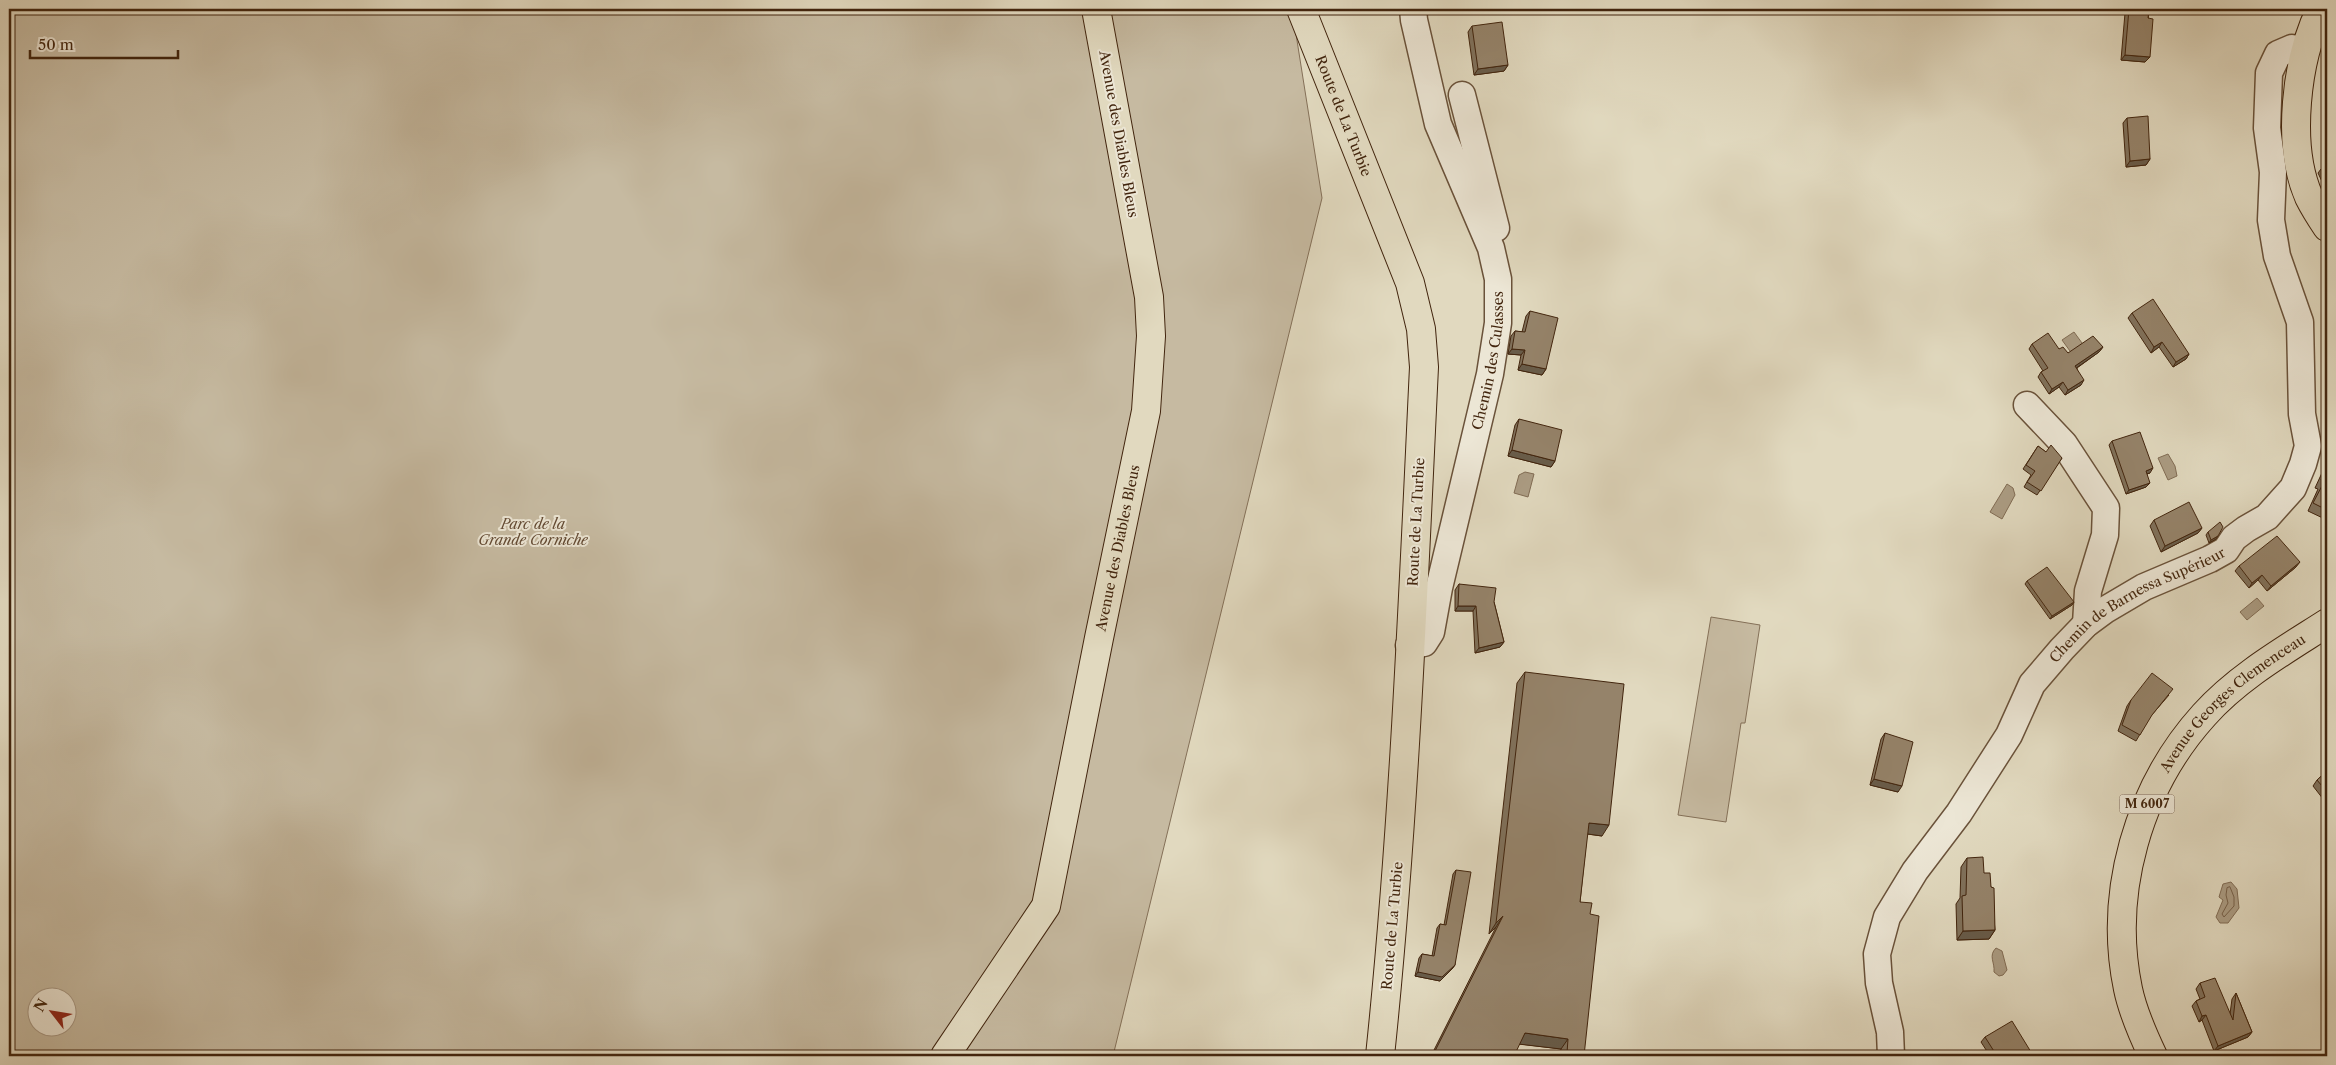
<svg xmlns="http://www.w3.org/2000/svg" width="2336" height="1065" viewBox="0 0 2336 1065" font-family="'Libre Caslon Text',serif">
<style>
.green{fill:#c6baa1;stroke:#847058;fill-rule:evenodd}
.water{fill:#ab9c83;stroke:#816c54}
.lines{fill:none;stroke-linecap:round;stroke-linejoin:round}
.shore{stroke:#766048;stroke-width:1}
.minor-casing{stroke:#6a523a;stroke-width:29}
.major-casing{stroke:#42250e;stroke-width:30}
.minor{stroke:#ece6d5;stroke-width:26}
.major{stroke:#e1d9bf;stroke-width:28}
.wall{fill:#80715b;stroke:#42250e}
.shaded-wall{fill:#685c4a;stroke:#42250e}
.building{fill:#95836a;stroke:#42250e}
.labels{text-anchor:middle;stroke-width:4;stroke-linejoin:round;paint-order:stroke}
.shield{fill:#ece6d5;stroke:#755f4a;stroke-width:1}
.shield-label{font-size:12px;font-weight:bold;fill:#42250e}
.street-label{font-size:14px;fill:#42250e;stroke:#ece6d5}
.park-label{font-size:14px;font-style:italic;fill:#634a33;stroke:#ece6d5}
</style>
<rect width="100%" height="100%" fill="#e1d9bf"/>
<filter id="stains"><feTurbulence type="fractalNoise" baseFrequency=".004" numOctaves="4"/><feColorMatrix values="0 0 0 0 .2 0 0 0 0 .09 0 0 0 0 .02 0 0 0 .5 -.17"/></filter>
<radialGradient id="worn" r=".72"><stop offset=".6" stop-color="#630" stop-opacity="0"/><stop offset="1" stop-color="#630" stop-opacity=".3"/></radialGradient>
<!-- green -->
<g class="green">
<path d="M 9,9 L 1292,9 L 1322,198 L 1113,1056 L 9,1056 ZM 38,998 L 68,998 L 68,1028 L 38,1028 Z"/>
<path d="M 1711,617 L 1760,625 L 1745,723 L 1741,723 L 1726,822 L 1678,815 Z"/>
</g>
<!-- water -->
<g class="water">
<path d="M 2074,332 L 2090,354 L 2078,362 L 2062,340 Z"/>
<path d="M 2168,454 L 2175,466 L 2177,476 L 2168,480 L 2158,458 Z"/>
<path d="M 1525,472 L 1534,474 L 1528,497 L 1514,493 L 1519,475 Z"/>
<path d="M 2007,484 L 2013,488 L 2015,495 L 2002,519 L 1990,512 Z"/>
<path d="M 2257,598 L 2264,606 L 2247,620 L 2240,612 Z"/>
<path d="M 2231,882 L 2237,889 L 2239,908 L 2228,923 L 2220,923 L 2216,917 L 2223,900 L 2219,897 L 2223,884 Z"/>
<path d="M 1996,948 L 2002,951 L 2007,970 L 2003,975 L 1999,976 L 1994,972 C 1995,962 1988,956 1996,948 Z"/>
</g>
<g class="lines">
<!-- shore -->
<path class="shore" d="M 2230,887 L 2234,897 L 2234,906 L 2224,917 L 2222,914 L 2228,903 L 2226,895 L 2227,888 Z"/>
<!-- minor casing -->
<g class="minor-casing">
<g id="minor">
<path d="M 1462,95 L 1496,228"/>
<path d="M 2027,405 L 2064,444 L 2106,508 L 2105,535 L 2088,591 L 2086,624"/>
<path id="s1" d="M 1409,645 L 1424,643 L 1431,632 L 1439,588 L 1490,374 L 1498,323 L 1498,279 L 1491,248 L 1438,124 L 1414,20 L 1413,9"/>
<path id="s2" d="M 1891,1056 L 1890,1032 L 1879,983 L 1877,954 L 1887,917 L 1915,871 L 1959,813 L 2009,735 L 2032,684 L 2062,649 L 2086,624 L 2105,610 L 2144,587 L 2210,559 L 2226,550 L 2234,538 L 2246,529 L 2267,517 L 2293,488 L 2303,464 L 2308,446 L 2302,414 L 2300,322 L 2277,256 L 2271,220 L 2273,172 L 2267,128 L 2269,73 L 2278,54 L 2292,48 L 2305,50"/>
</g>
</g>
<!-- major casing -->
<g class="major-casing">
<g id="major">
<path id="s3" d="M 1301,9 L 1410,283 L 1421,329 L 1424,367 C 1413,597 1404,827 1380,1056"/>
<path d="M 2321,9 C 2296,59 2286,145 2309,197 C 2314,207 2321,218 2327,227"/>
<path id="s4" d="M 945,1056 L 1046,906 L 1099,638 L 1146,411 L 1151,336 L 1149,297 L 1096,9"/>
<path id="s5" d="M 2153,1056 C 2143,1035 2133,1013 2128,989 C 2108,893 2138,788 2204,715 C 2238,677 2285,650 2327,623"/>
</g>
</g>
<!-- minor -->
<use href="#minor" class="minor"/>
<!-- major -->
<use href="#major" class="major"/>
</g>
<!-- wall -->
<g class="wall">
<path d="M 2128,9 L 2149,9 L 2145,62 L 2121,60 L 2125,13 Z"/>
<path d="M 1472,26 L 1508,65 L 1504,71 L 1474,75 L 1468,32 Z"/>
<path d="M 2127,118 L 2150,159 L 2146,165 L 2126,167 L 2123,123 Z"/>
<path d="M 2327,166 L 2327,192 L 2318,173 L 2321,169 Z"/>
<path d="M 1530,311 L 1546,369 L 1542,375 L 1518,370 L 1521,355 L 1508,354 L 1511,336 L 1515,331 L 1522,332 L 1526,316 Z"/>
<path d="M 2132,313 L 2189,354 L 2186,359 L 2173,367 L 2159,347 L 2151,353 L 2128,318 Z"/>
<path d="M 2032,344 L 2059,349 L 2068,353 L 2103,347 L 2099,352 L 2077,368 L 2081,385 L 2065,395 L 2059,387 L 2049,394 L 2038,377 L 2041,372 L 2043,371 L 2029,349 Z"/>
<path d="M 1519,419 L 1555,461 L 1551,467 L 1508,456 L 1515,425 Z"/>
<path d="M 2112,441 L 2150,473 L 2147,474 L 2146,487 L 2126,494 L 2109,445 Z"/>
<path d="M 2038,446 L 2046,452 L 2062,458 L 2037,495 L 2024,487 L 2031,475 L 2023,469 Z"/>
<path d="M 2327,462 L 2327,520 L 2308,511 L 2318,489 L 2315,488 Z"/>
<path d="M 2154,520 L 2202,528 L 2198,533 L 2161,552 L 2150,526 Z"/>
<path d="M 2208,532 L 2216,539 L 2209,543 L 2206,535 Z"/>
<path d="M 2239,566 L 2296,567 L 2267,591 L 2258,580 L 2249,588 L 2235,571 Z"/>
<path d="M 2027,581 L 2074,602 L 2072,605 L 2050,619 L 2025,584 Z"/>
<path d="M 1459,584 L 1494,602 L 1504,642 L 1500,647 L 1475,653 L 1473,611 L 1455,611 L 1455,590 Z"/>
<path d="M 1525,672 L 1602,836 L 1587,834 L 1580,902 L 1590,914 L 1583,1056 L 1560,1056 L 1561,1049 L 1520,1044 L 1431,1056 L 1496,927 L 1489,934 L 1517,683 Z"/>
<path d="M 2169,695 L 2150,717 L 2136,741 L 2118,731 L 2127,706 L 2131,700 Z"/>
<path d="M 1885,733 L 1898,792 L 1870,785 L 1881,739 Z"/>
<path d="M 2327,771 L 2327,804 L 2313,786 L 2317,780 Z"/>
<path d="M 1967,858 L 1984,873 L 1991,887 L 1995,930 L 1989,939 L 1957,940 L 1956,904 L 1960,898 L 1961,867 Z"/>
<path d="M 1456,870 L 1455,965 L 1452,969 L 1440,981 L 1415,976 L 1419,958 L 1422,954 L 1432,956 L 1437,928 L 1440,924 L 1444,925 L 1453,874 Z"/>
<path d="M 2200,983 L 2230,1014 L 2232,999 L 2236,993 L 2252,1032 L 2248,1037 L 2214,1051 L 2202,1020 L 2199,1022 L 2192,1006 L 2196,1001 L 2200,999 L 2196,989 Z"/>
<path d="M 1985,1037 L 2031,1052 L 2028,1056 L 1990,1056 L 1981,1042 Z"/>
</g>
<!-- shaded-wall -->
<g class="shaded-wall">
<path d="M 2125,55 L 2150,57 L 2145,62 L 2121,60 Z"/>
<path d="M 1508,65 L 1504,71 L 1474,75 L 1478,69 Z"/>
<path d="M 2150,159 L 2146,165 L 2126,167 L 2130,161 Z"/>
<path d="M 2162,342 L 2159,347 L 2151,353 L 2154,347 Z"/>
<path d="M 2103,347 L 2099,352 L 2072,371 L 2075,366 Z"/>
<path d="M 1512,349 L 1525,350 L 1521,355 L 1508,354 Z"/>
<path d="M 2189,354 L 2186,359 L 2173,367 L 2176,362 Z"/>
<path d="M 1522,364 L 1546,369 L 1542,375 L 1518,370 Z"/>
<path d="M 2084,380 L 2081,385 L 2065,395 L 2068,390 Z"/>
<path d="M 2063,382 L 2059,387 L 2049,394 L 2052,389 Z"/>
<path d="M 1512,450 L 1555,461 L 1551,467 L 1508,456 Z"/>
<path d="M 2153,468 L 2150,473 L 2142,475 L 2146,471 Z"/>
<path d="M 2150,483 L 2146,487 L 2126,494 L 2129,490 Z"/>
<path d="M 2202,528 L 2198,533 L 2161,552 L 2165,546 Z"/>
<path d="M 2218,536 L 2216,539 L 2209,543 L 2211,540 Z"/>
<path d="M 2300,562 L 2296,567 L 2267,591 L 2271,586 Z"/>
<path d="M 2262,575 L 2258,580 L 2249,588 L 2252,583 Z"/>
<path d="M 2074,602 L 2072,605 L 2050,619 L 2052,616 Z"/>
<path d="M 1458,606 L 1476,606 L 1473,611 L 1455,611 Z"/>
<path d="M 1504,642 L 1500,647 L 1475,653 L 1479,648 Z"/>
<path d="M 1874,779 L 1902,786 L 1898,792 L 1870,785 Z"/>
<path d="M 1589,823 L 1609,825 L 1602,836 L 1581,833 Z"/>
<path d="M 1503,916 L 1496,927 L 1489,934 L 1496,923 Z"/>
<path d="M 1995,930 L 1989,939 L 1957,940 L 1963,931 Z"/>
<path d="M 1455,965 L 1452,969 L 1440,981 L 1415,976 L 1418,972 Z"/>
<path d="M 2206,1015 L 2202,1020 L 2199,1022 L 2202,1016 Z"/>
<path d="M 2252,1032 L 2248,1037 L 2214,1051 L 2218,1046 Z"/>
<path d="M 1525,1033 L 1568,1039 L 1561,1049 L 1518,1044 Z"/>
<path d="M 1567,1053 L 1584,1056 L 1565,1056 Z"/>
</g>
<!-- building -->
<g class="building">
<path d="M 2129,9 L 2149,9 L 2148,18 L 2153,19 L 2150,57 L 2125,55 Z"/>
<path d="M 1502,22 L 1508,65 L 1478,69 L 1472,26 Z"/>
<path d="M 2148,116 L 2150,159 L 2130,161 L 2127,118 Z"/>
<path d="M 2327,166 L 2327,181 L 2321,169 Z"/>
<path d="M 2153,299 L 2189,354 L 2176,362 L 2162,342 L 2154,347 L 2132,313 Z"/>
<path d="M 1530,311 L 1558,318 L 1546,369 L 1522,364 L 1525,350 L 1512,349 L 1515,331 L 1525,332 Z"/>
<path d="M 2048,333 L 2059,349 L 2063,347 L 2068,353 L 2093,336 L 2103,347 L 2075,366 L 2084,380 L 2068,390 L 2063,382 L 2052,389 L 2041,372 L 2048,368 L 2032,344 Z"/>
<path d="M 1519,419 L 1562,430 L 1555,461 L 1512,450 Z"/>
<path d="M 2140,432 L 2153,468 L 2146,471 L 2150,483 L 2129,490 L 2112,441 Z"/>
<path d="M 2051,445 L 2062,458 L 2041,491 L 2027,482 L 2035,471 L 2026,465 L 2038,446 L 2046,452 Z"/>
<path d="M 2327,466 L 2327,510 L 2313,503 L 2324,482 L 2321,480 Z"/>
<path d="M 2189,502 L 2202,528 L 2165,546 L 2154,520 Z"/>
<path d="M 2220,522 L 2223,527 L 2218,536 L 2211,540 L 2208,532 Z"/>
<path d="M 2277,536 L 2300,562 L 2271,586 L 2262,575 L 2252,583 L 2239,566 Z"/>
<path d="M 2047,567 L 2074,602 L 2052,616 L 2027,581 Z"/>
<path d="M 1459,584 L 1496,588 L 1494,602 L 1504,642 L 1479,648 L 1476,606 L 1458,606 Z"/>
<path d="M 1525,672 L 1624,684 L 1609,825 L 1589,823 L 1580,902 L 1592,903 L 1590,914 L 1599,916 L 1584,1056 L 1567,1053 L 1568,1039 L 1525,1033 L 1514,1056 L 1430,1056 L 1433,1055 L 1503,916 L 1496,923 Z"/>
<path d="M 2152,673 L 2173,689 L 2152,715 L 2140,735 L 2122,725 L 2131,700 Z"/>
<path d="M 1885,733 L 1913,742 L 1902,786 L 1874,779 Z"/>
<path d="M 2327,771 L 2327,792 L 2317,780 Z"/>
<path d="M 1983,857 L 1984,873 L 1990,873 L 1991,887 L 1994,888 L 1995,930 L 1963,931 L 1962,896 L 1966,895 L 1967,858 Z"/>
<path d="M 1456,870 L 1471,872 L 1455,965 L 1442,977 L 1418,972 L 1422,954 L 1434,956 L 1440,924 L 1446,925 Z"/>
<path d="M 2215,978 L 2233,1020 L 2236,993 L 2252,1032 L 2218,1046 L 2206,1015 L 2202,1016 L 2196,1001 L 2205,997 L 2200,983 Z"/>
<path d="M 2012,1021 L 2031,1052 L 2023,1056 L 1997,1056 L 1985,1037 Z"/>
</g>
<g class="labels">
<!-- shield labels -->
<rect class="shield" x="2119.5" y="794.5" width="55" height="19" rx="4"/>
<g class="shield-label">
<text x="2147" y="808">M 6007</text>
</g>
<!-- street labels -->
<g class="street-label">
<text dy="5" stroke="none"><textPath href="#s3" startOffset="115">Route de La Turbie</textPath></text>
<text transform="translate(1119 134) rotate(80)" y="5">Avenue des Diables Bleus</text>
<text dy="5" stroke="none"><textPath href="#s1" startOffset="306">Chemin des Culasses</textPath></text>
<text transform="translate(1416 522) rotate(-87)" y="5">Route de La Turbie</text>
<text dy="5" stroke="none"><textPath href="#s4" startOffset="546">Avenue des Diables Bleus</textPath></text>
<text dy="5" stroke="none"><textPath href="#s2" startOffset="551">Chemin de Barnessa Supérieur</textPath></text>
<text dy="5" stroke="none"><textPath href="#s5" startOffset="395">Avenue Georges Clemenceau</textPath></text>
<text transform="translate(1392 926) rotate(-85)" y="5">Route de La Turbie</text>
</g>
<!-- park labels -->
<g class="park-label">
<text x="533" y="529">Parc de la<tspan x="533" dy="16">Grande Corniche</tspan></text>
</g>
</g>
<!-- margin -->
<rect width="2336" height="1065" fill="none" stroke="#e1d9bf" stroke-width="30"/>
<rect x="10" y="10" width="2316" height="1045" fill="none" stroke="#42250e" stroke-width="2.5"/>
<rect x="15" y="15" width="2306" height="1035" fill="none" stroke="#42250e"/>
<!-- north arrow -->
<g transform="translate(52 1012) rotate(301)"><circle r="24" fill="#ece6d5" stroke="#a89985"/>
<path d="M0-4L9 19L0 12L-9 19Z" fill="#8f2418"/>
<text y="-8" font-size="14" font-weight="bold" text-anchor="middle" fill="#42250e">N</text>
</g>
<!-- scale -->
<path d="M30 50v8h148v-8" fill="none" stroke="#42250e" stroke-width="2.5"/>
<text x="38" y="50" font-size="15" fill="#42250e" stroke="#ece6d5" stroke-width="4" paint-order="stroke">50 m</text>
<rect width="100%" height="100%" filter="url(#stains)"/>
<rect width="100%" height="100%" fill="url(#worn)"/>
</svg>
